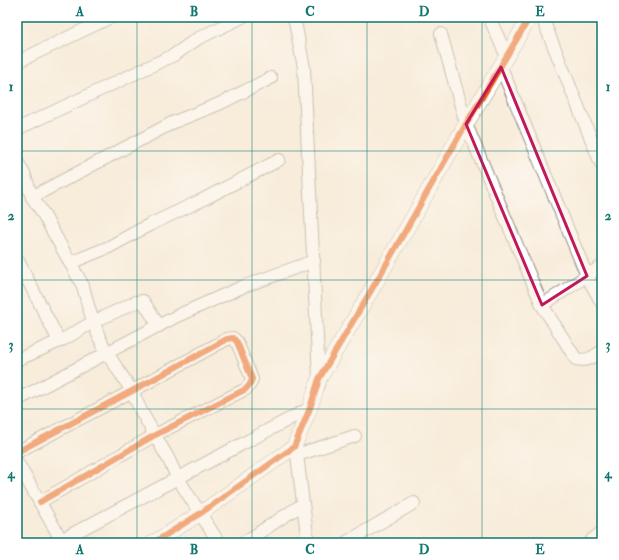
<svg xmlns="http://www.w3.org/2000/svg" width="619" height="560" viewBox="0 0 619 560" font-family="'IM FELL Double Pica',serif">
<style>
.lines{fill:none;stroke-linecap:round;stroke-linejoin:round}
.minor-casing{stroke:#928c82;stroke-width:14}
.tertiary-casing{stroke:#928c82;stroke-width:16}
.minor{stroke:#fff;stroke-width:12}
.tertiary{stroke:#fff;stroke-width:15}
.cycleway-casing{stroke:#fff;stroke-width:8}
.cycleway{stroke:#e8590c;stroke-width:6}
.marked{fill:none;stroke:#c2185b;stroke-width:3;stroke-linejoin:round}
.grid{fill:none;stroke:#0f766e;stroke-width:1;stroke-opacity:0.55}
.neatline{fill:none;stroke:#0f766e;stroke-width:1.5}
.grid-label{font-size:13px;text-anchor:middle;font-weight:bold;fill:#0f766e}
</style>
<rect width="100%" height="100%" fill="#fff"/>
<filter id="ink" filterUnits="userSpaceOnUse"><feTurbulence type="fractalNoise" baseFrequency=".025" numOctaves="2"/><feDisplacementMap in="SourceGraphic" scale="8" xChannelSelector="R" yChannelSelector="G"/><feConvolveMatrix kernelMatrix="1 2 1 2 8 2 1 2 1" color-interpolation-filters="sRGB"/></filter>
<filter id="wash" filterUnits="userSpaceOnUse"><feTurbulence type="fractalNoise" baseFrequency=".012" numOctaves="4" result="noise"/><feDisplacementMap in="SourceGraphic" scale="16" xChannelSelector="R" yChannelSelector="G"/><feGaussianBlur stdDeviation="0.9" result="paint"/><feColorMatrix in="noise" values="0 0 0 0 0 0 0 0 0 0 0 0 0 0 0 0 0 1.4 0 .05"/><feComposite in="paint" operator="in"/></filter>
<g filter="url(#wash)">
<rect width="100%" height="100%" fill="#f8ecda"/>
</g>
<g filter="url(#ink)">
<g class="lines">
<!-- minor casing -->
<g class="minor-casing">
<g id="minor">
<path d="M 294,17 L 304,68 L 319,379"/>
<path d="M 489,17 L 507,57"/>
<path d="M 542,17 L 602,166"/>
<path d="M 441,34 L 466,124 L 542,305 L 602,266"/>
<path d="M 17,62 L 111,17"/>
<path d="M 501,67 L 587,276 L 602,303"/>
<path d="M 17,129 L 174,55 L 197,39 L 242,17"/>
<path d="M 17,161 L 25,176 L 32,197 L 41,210 L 83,286 L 89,309 L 99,337 L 107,353 L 132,391 L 141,411 L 169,460 L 177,477 L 219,543"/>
<path d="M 32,197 L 174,122 L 219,104 L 271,78"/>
<path d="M 17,259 L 59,341"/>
<path d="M 70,263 L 109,247 L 149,225 L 202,200 L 279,160"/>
<path d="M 542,305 L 576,359 C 587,362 593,357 602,351"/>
<path d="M 17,360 L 64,339 L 93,322 L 136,302 L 143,301 L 159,326"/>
<path d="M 17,400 L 177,316 L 242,287 L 314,261"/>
<path d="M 294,447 L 297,455 L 308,543"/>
<path d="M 17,452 L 132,391 L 227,339 L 233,338 L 237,342 L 252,379 L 250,384 L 246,389 L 155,435 L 40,502"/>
<path d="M 297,455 L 355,436"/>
<path d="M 17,462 L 63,543"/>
<path d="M 61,540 L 310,408"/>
<path d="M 592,540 L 602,532"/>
<path d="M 243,543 L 303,504"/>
<path d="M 345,543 L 414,503"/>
</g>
</g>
<!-- tertiary casing -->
<g class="tertiary-casing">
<path id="tertiary" d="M 153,543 L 201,513 L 294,447 L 310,408 L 319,379 L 379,277 L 466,124 L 530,17"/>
</g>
<!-- minor -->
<use href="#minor" class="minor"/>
<!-- tertiary -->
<use href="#tertiary" class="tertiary"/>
<!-- cycleway casing -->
<g class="cycleway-casing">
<g id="cycleway">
<path d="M 17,452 L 132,391 L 227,339 L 233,338 L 237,342 L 252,379 L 250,384 L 246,389 L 155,435 L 40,502"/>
<path d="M 153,543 L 201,513 L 294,447 L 310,408 L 319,379 L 379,277 L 466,124 L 530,17"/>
</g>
</g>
<!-- cycleway -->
<use href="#cycleway" class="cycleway"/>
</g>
</g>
<!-- marked area -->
<path d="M0 0H619V560H0ZM 501,67 L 587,276 L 542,305 L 466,124 Z" fill="#f8ecda" fill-opacity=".55" fill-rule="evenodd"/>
<path class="marked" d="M 501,67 L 587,276 L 542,305 L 466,124 Z"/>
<!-- grid -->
<path class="grid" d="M 137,17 L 137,543M 252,17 L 252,543M 367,17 L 367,543M 482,17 L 482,543M 17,151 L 602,151M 17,280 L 602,280M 17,409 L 602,409"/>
<!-- margin -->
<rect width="619" height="560" fill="none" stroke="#fff" stroke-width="44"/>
<rect x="22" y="22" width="575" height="516" class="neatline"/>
<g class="grid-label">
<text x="80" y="16">A</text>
<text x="194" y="16">B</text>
<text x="310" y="16">C</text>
<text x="424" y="16">D</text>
<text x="540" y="16">E</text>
<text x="11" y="91">1</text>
<text x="608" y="91">1</text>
<text x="11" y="220">2</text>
<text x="608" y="220">2</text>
<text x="11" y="349">3</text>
<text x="608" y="349">3</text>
<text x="11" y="478">4</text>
<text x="608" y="478">4</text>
<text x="80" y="554">A</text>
<text x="194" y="554">B</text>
<text x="310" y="554">C</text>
<text x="424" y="554">D</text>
<text x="540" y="554">E</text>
</g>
</svg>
